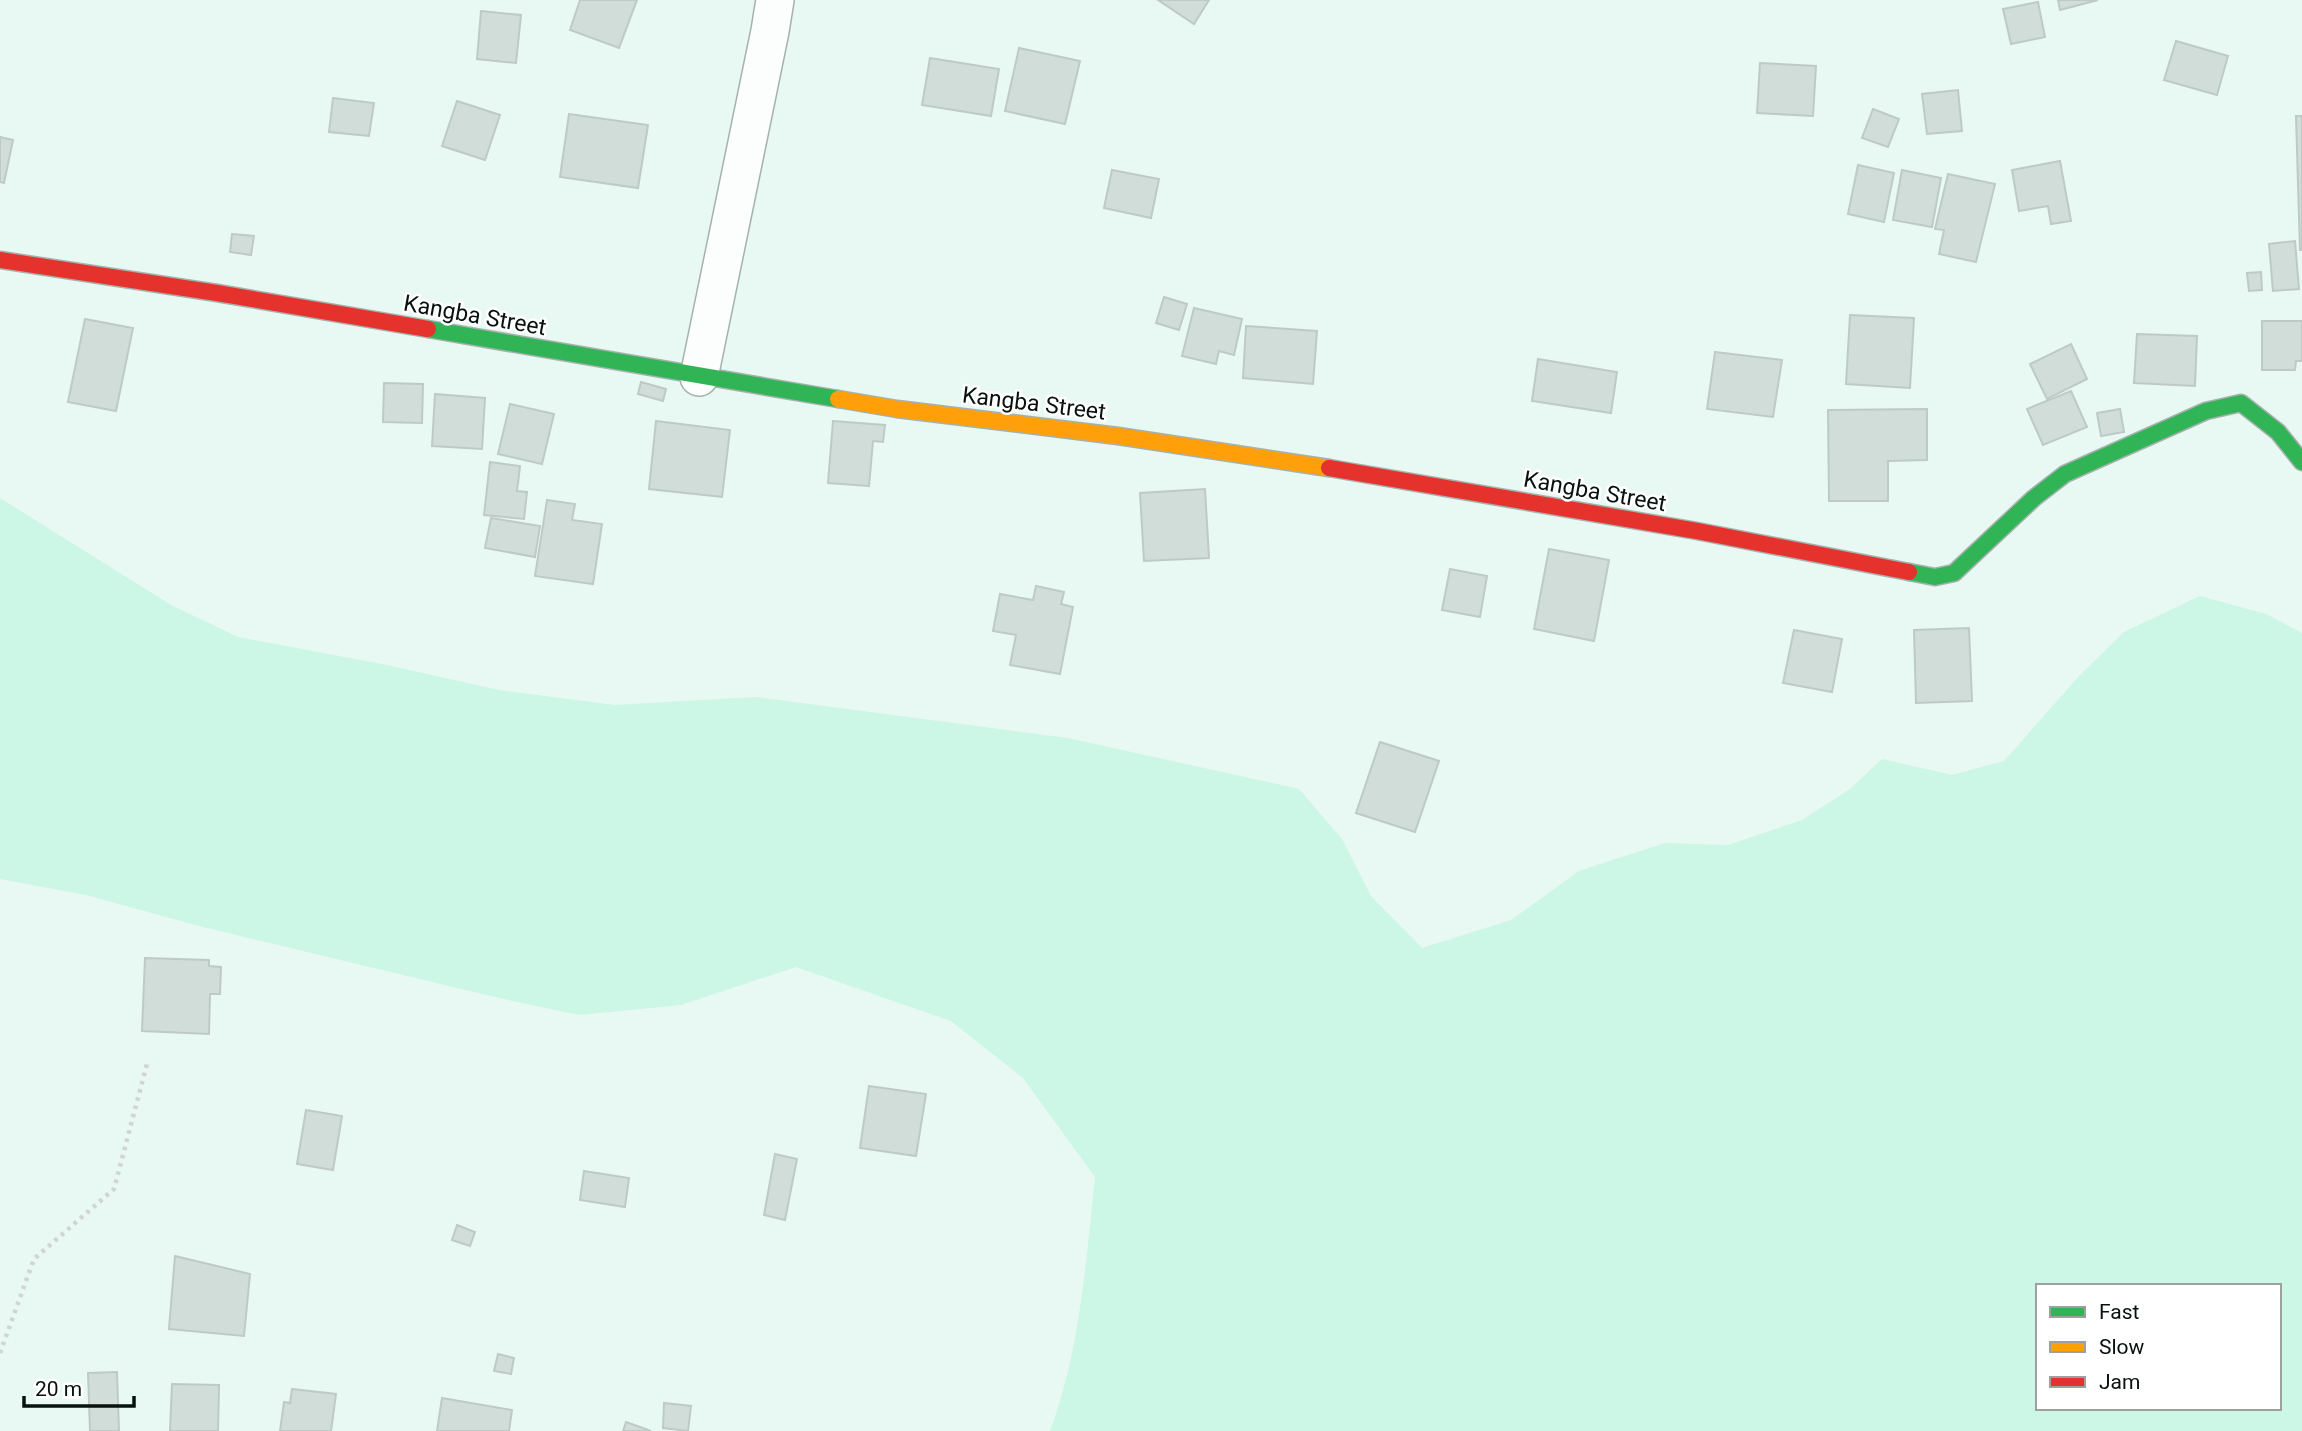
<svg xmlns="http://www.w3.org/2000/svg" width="2302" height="1431" viewBox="0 0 2302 1431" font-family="Roboto,sans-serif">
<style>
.green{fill:#ccf6e6;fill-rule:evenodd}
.building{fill:#d1ddd9;stroke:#becac5;stroke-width:2}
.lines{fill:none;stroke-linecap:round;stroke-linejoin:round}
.street-casing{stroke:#a5b1ad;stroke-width:40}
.fast-casing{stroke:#a5b1ad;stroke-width:19}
.slow-casing{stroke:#a5b1ad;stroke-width:19}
.jam-casing{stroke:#a5b1ad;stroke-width:19}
.path{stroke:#d0d4d3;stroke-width:4.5;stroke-dasharray:3.5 5;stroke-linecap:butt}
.street{stroke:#fcfefd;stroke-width:37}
.fast{stroke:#30b455;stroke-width:16}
.slow{stroke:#ff9f0a;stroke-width:16}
.jam{stroke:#e5322d;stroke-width:16}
.labels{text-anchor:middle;stroke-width:5;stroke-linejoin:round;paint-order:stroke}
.street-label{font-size:23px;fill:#07110d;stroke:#fff}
</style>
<rect width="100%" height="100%" fill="#e8f8f2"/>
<!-- green -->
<path class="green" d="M 0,498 L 171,605 L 238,637 L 387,665 L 499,690 L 615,705 L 756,697 L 1068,738 L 1299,789 L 1342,839 L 1371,896 L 1422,948 L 1511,920 L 1579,871 L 1665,843 L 1728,845 L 1802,820 L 1850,789 L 1882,759 L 1952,775 L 2004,761 L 2080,675 L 2124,632 L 2200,596 L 2266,614 L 2302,633 L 2302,1431 L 1050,1431 C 1080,1351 1086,1262 1095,1177 L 1023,1078 L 951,1021 L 796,967 L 681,1005 L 579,1015 L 499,998 L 199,926 L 86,895 L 0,879 ZM 2038,1286 L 2279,1286 L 2279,1408 L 2038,1408 Z"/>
<!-- building -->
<g class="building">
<path d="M 580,0 L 637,0 L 619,48 L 570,30 Z"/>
<path d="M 1158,0 L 1209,0 L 1194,24 Z"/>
<path d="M 2058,0 L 2098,0 L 2060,10 Z"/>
<path d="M 2038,2 L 2045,37 L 2011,44 L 2003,9 Z"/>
<path d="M 481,11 L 521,15 L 516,63 L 477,59 Z"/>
<path d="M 2176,41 L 2228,56 L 2217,95 L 2164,80 Z"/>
<path d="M 1019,48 L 1080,61 L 1065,124 L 1005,111 Z"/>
<path d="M 930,58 L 999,69 L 991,116 L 922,105 Z"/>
<path d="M 1760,63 L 1816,66 L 1813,116 L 1757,113 Z"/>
<path d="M 1958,90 L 1962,131 L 1927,134 L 1922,94 Z"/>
<path d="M 333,98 L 374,103 L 369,136 L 329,132 Z"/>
<path d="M 457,101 L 500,115 L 485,160 L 442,146 Z"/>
<path d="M 1873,109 L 1899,119 L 1888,147 L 1862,138 Z"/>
<path d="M 569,114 L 648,125 L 638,188 L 560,177 Z"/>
<path d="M 2296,116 L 2302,116 L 2302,250 L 2300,250 Z"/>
<path d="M 0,137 L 13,140 L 4,183 L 0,182 Z"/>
<path d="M 2060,161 L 2071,221 L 2051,224 L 2048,206 L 2019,211 L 2012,170 Z"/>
<path d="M 1858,165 L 1894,173 L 1884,222 L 1848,214 Z"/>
<path d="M 1112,170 L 1159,179 L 1151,218 L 1104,208 Z"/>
<path d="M 1902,170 L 1941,178 L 1932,227 L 1893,220 Z"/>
<path d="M 1948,174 L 1995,184 L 1976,262 L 1939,254 L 1944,230 L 1935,229 Z"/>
<path d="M 232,234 L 254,236 L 251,255 L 230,252 Z"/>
<path d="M 2295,241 L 2299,289 L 2273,291 L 2269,244 Z"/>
<path d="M 2261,272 L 2262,290 L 2249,291 L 2247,273 Z"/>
<path d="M 1164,297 L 1187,304 L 1179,330 L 1156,323 Z"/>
<path d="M 1194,308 L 1242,319 L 1234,355 L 1219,351 L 1216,364 L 1182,356 Z"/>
<path d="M 1850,315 L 1914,318 L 1910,388 L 1846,384 Z"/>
<path d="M 85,319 L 133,328 L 116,411 L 68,402 Z"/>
<path d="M 2262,321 L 2302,321 L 2302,361 L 2296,361 L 2295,370 L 2262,370 Z"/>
<path d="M 1246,326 L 1317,331 L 1313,384 L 1243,378 Z"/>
<path d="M 2137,334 L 2197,336 L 2195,386 L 2134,383 Z"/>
<path d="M 2071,344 L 2087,379 L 2047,399 L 2030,364 Z"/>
<path d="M 1715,352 L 1782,360 L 1773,417 L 1707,409 Z"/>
<path d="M 1538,359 L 1617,372 L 1611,413 L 1532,401 Z"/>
<path d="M 641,382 L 666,389 L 663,401 L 638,394 Z"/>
<path d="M 384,383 L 423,384 L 422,423 L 383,422 Z"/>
<path d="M 2071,391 L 2087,427 L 2043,445 L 2027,409 Z"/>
<path d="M 435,394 L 485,398 L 482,449 L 432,446 Z"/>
<path d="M 510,404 L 554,414 L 542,464 L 498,454 Z"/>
<path d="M 1927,409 L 1927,460 L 1888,461 L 1888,501 L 1829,501 L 1828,410 Z"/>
<path d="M 2120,409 L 2124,432 L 2101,436 L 2097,413 Z"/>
<path d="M 656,421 L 730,430 L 722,497 L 649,489 Z"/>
<path d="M 833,421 L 885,425 L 883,442 L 873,441 L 869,486 L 828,483 Z"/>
<path d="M 490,462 L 520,466 L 517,491 L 527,492 L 524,519 L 484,515 Z"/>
<path d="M 1205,489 L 1209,558 L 1144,561 L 1140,493 Z"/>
<path d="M 547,500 L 575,504 L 572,520 L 602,524 L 593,584 L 535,576 Z"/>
<path d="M 491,518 L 540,526 L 535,557 L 485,548 Z"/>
<path d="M 1549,549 L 1609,560 L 1594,641 L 1534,629 Z"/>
<path d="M 1450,569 L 1487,576 L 1480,617 L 1442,610 Z"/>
<path d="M 1036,586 L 1064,592 L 1061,604 L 1073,607 L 1060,674 L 1010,665 L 1016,635 L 993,631 L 1000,594 L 1033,600 Z"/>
<path d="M 1969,628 L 1972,701 L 1916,703 L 1914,630 Z"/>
<path d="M 1794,630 L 1842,639 L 1832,692 L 1783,683 Z"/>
<path d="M 1380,742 L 1439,761 L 1415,832 L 1356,813 Z"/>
<path d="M 145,958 L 209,960 L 209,966 L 221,967 L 220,994 L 210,994 L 209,1034 L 142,1031 Z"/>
<path d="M 869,1086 L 926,1094 L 916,1156 L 860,1148 Z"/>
<path d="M 306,1110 L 342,1116 L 333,1170 L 297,1164 Z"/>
<path d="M 775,1154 L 797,1159 L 785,1220 L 764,1215 Z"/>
<path d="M 584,1171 L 629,1178 L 625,1207 L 580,1200 Z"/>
<path d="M 457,1225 L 475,1232 L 470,1246 L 452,1240 Z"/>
<path d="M 175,1256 L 250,1274 L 244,1336 L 169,1329 Z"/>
<path d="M 498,1354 L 514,1358 L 511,1374 L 494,1371 Z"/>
<path d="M 117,1372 L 119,1431 L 90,1431 L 88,1373 Z"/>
<path d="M 172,1384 L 219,1385 L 218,1431 L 170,1431 Z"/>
<path d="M 292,1389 L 336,1394 L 331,1431 L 280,1431 L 284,1402 L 290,1403 Z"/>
<path d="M 442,1398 L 512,1410 L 509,1431 L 437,1431 Z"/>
<path d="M 664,1403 L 691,1406 L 688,1431 L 663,1428 Z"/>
<path d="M 626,1422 L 651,1431 L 623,1431 Z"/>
</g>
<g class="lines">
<!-- street casing -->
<g class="street-casing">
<path id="street" d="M 699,377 L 770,31 L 775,0"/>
</g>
<!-- fast casing -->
<g class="fast-casing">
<g id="fast">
<path d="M 428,329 L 838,399"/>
<path d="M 1909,572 L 1935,577 L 1954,573 L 2034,498 L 2065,474 L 2206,411 L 2241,403 L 2278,432 L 2302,462"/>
</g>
</g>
<!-- slow casing -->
<g class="slow-casing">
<path id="slow" d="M 838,399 L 897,409 L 1118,436 L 1329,468"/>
</g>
<!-- jam casing -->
<g class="jam-casing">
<g id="jam">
<path d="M 0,260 L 217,293 L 428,329"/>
<path d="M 1329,468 L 1697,531 L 1909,572"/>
</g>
</g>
<!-- path -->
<path class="path" d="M 0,1353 L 34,1259 L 114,1189 L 148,1060"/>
<!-- street -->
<use href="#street" class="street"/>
<!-- fast -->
<use href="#fast" class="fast"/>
<!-- slow -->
<use href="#slow" class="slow"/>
<!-- jam -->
<use href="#jam" class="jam"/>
</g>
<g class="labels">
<!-- street labels -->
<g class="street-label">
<text transform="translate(475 315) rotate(10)" y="8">Kangba Street</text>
<text transform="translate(1034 403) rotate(7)" y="8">Kangba Street</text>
<text transform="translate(1595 491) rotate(10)" y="8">Kangba Street</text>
</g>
</g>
<!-- legend -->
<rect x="2036" y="1284" width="245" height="126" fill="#ffffff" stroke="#9ca09e" stroke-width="2"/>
<rect x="2050" y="1307" width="35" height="10" fill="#30b455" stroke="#9ca09e" stroke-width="2"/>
<text x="2099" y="1319" font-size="21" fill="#07110d">Fast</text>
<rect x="2050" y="1342" width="35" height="10" fill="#ff9f0a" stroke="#9ca09e" stroke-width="2"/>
<text x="2099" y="1354" font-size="21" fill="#07110d">Slow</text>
<rect x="2050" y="1377" width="35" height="10" fill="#e5322d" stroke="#9ca09e" stroke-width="2"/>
<text x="2099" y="1389" font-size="21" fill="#07110d">Jam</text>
<!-- scale -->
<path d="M24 1396v10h110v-10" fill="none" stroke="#07110d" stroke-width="3.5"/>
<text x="35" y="1396" font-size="21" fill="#07110d" stroke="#ffffff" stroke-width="5" paint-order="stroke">20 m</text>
</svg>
